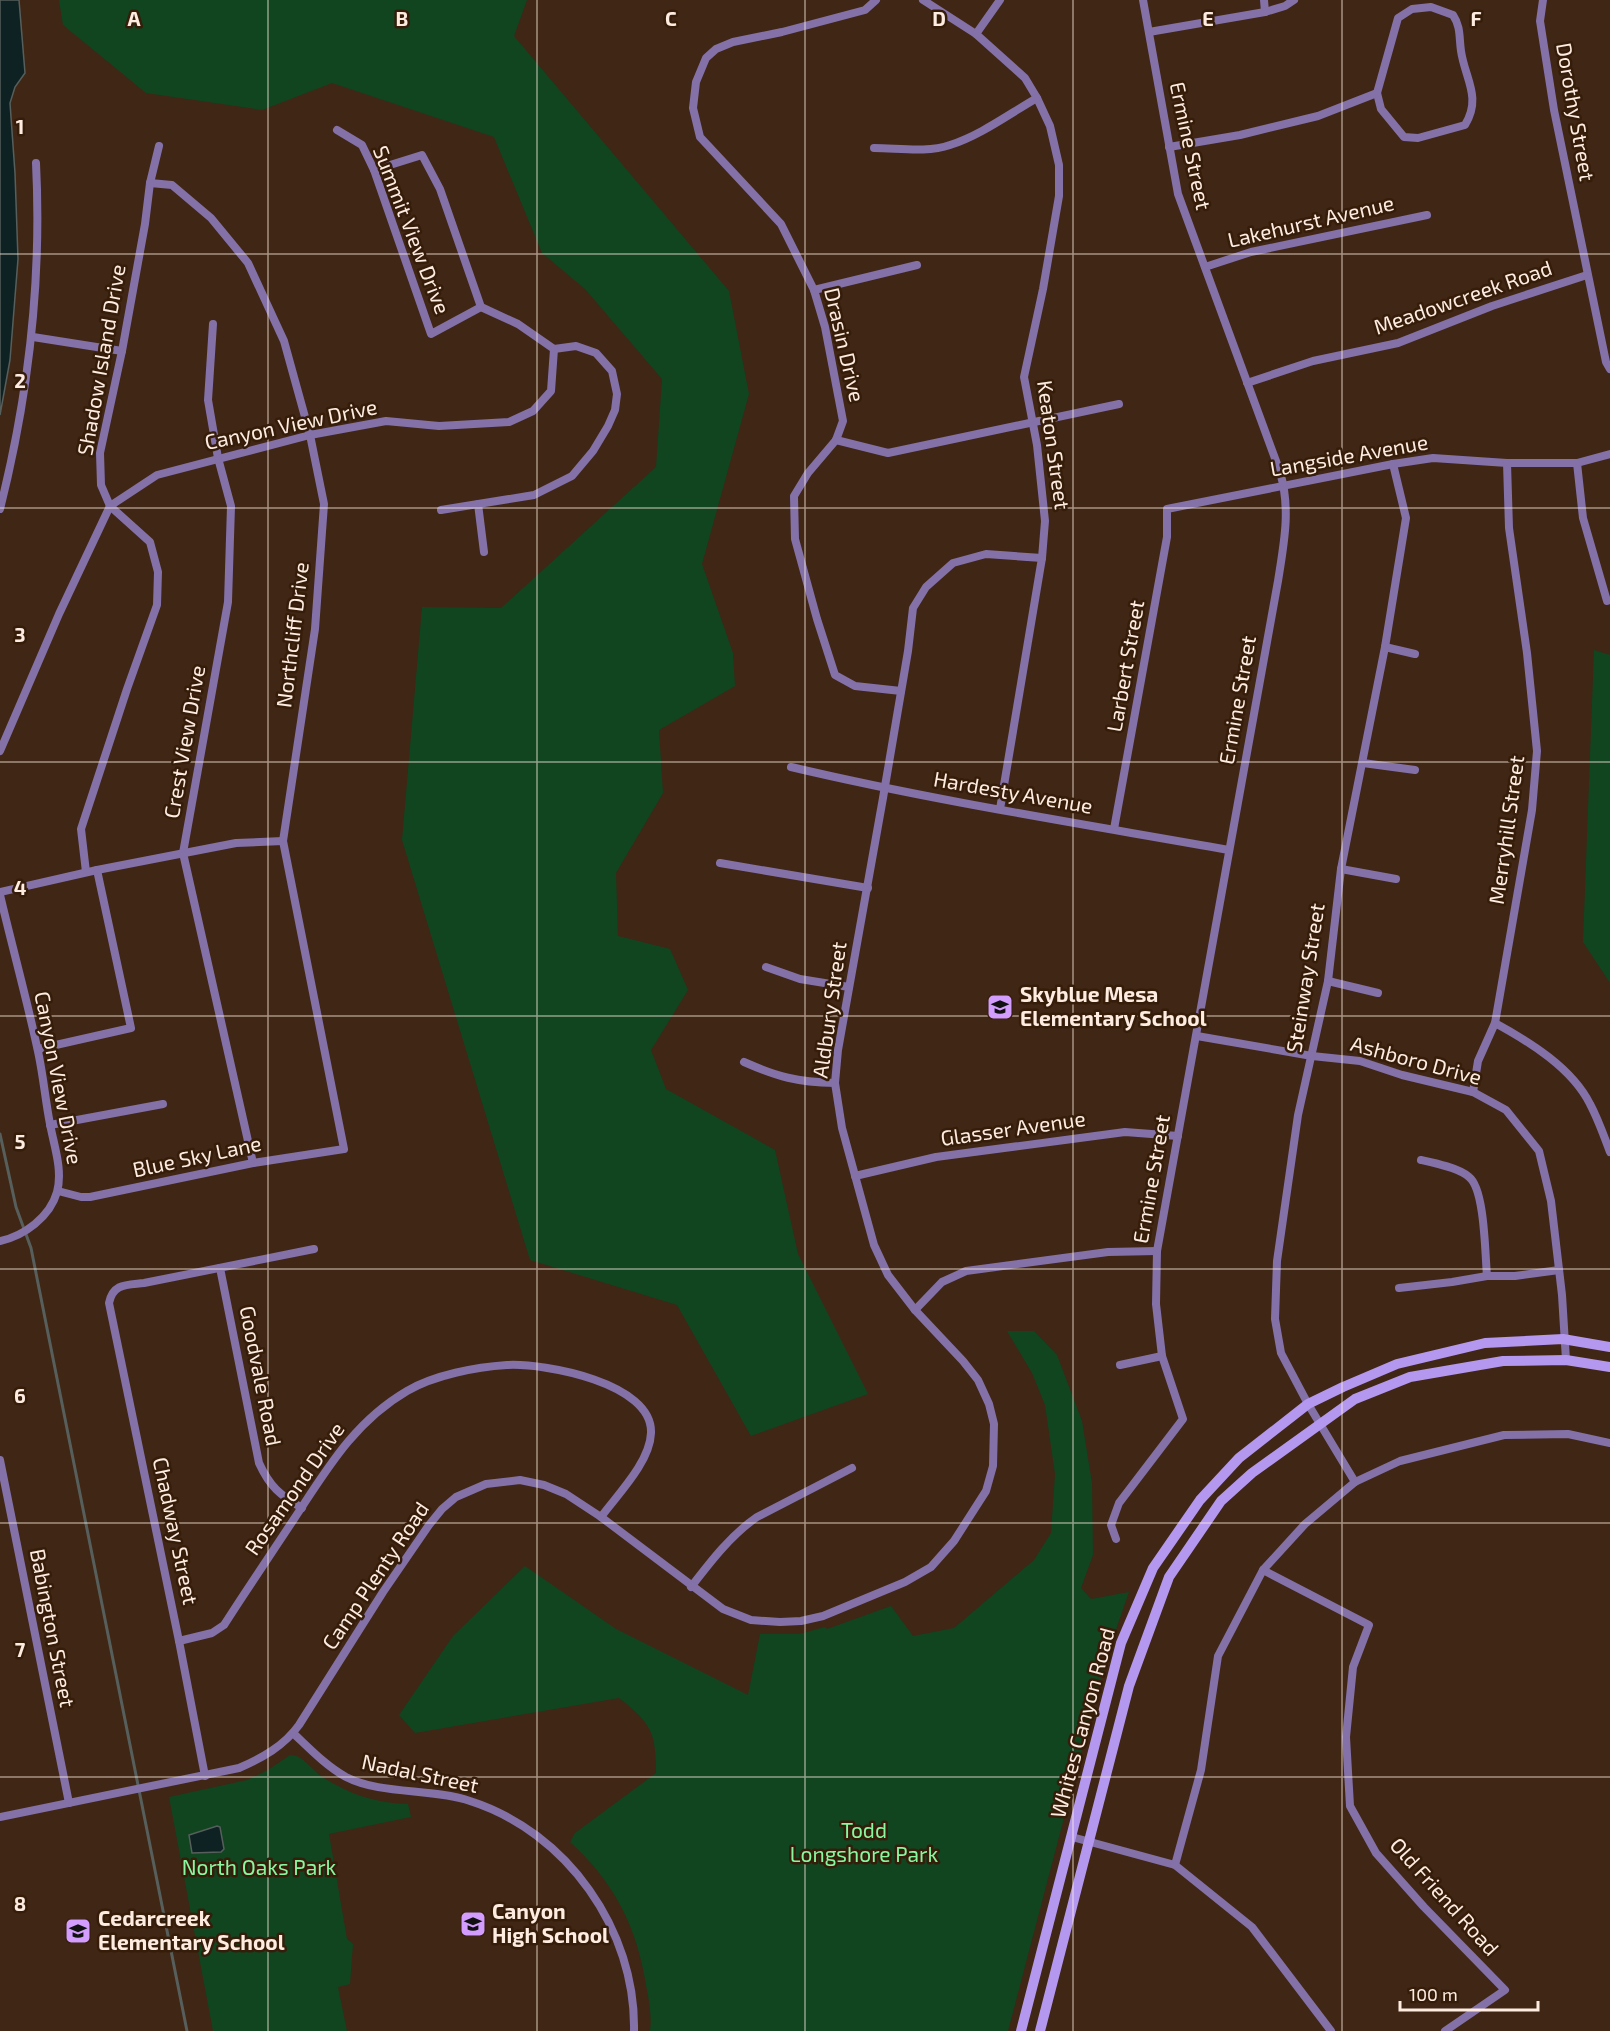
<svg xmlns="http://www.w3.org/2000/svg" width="1610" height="2031" viewBox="0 0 1610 2031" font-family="'Exo 2',sans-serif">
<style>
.green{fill:#104520}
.water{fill:#0f2223;stroke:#575f5c;stroke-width:1.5}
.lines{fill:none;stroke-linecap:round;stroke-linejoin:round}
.stream{stroke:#575f5c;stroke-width:3}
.minor{stroke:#8371a8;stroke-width:8}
.secondary{stroke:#b497ef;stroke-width:10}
.grid{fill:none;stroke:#feece1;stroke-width:1.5;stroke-opacity:0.55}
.labels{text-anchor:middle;stroke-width:5;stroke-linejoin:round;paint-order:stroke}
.street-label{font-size:21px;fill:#feece1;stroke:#351d0a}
.poi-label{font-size:21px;font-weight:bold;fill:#feece1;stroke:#351d0a;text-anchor:start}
.park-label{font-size:21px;fill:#88f7a0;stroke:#351d0a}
.grid-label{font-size:20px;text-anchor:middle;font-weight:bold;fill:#feece1;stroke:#351d0a;stroke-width:5;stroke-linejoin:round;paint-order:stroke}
</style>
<rect width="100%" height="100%" fill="#402614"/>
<!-- green -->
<g class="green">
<path d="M 59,0 L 527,0 L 514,36 L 729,291 L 749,394 L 702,564 L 733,653 L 735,686 L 659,730 L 663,793 L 616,873 L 618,936 L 670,949 L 688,990 L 651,1050 L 666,1089 L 775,1150 L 798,1254 L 868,1394 L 751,1436 L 677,1305 L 530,1260 L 402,840 L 422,607 L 501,608 L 656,467 L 662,379 L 585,289 L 542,253 L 494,137 L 332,83 L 262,110 L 146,93 L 63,25 Z"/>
<path d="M 1594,650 L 1610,655 L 1610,983 L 1583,942 Z"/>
<path d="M 1007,1331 L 1034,1331 L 1057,1355 L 1082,1421 L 1092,1483 L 1093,1555 L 1081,1588 L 1091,1599 L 1129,1592 L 1106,1658 L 1008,2031 L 650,2031 C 652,2016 649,2000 646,1985 C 637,1927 614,1882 570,1842 L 575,1833 L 656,1773 C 656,1732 651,1723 619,1698 L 415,1733 L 399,1715 L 453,1636 L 525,1566 L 616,1629 L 748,1695 L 760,1634 L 799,1634 L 825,1627 L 827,1629 L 891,1606 L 913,1636 L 954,1628 L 1034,1560 L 1051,1533 L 1055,1474 L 1045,1405 L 1032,1373 Z"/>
<path d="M 290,1755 C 304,1755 312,1771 324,1778 C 351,1795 376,1803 408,1804 L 411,1817 L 329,1834 L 347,1939 L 353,1944 L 350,1984 L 338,1987 L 347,2031 L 213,2031 L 169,1797 L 247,1780 L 268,1770 Z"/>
</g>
<!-- water -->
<g class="water">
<path d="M 0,0 L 19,0 L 25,73 L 15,87 L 10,103 L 15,173 L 18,259 L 10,360 L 0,415 Z"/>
<path d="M 217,1826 L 220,1827 L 224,1849 L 221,1852 L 192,1853 L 189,1835 Z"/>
</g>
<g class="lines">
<!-- stream -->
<path class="stream" d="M 0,1134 L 16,1207 L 31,1248 L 187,2031"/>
<!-- minor -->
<g class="minor">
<path d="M 876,0 L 865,10 L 782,32 L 733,42 L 716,49 L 706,58 L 696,82 L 693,108 L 700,137 L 781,224 L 814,290 L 825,327 L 843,421 L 836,440 L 808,473 L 794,496 L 795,539 L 817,619 L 835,675 L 855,686 L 901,691"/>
<path d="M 923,0 L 976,34 L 1025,78 L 1037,98 L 1050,126 L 1059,165 L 1059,196 L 1043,289 L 1024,377 L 1037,445 L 1045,521 L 1042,558 L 1000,809"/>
<path d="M 1264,0 L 1265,12"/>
<path d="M 1543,0 L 1540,21 L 1554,110 L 1606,362 L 1610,369"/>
<path d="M 1431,7 L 1453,15 C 1461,27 1459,38 1461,51 C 1465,79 1482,97 1465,125 L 1418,138 L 1404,137 L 1381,109 L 1377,93 L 1398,18 L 1412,9 Z"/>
<path d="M 1149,32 L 1265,12 L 1285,6 L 1294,0"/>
<path d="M 976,34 L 1000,0"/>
<path d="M 337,130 L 362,145 L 374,170 L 431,334 L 481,307"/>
<path d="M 1169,147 L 1240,135 L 1318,116 L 1377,93"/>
<path d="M 874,148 C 898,148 927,153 950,145 C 981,135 1009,114 1037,98"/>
<path d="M 1205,267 L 1251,252 L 1427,215"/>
<path d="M 814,290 L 917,265"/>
<path d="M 213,324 L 208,400 L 218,458 L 231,506 L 228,602 L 183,853 L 253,1163"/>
<path d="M 33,337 L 122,351"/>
<path d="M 1247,383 L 1313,361 L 1398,343 L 1492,306 L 1587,275"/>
<path d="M 836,440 L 888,453 L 1119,404"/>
<path d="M 1577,463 L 1583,518 L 1607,601"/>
<path d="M 478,504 L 484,552"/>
<path d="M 0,509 C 29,394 42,282 36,163"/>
<path d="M 441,510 L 534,495 L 572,476 L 593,451 L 608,426 L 615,410 L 617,394 L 612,371 L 596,353 L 576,346 L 554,349"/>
<path d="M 1385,647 L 1415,654"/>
<path d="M 0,751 L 59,614 L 110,506 L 157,475 L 310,435 L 386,421 L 439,426 L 509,422 L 533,411 L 551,391 L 554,349 L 518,324 L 481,307 L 440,189 L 422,155 L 374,170"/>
<path d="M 1363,763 L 1415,770"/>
<path d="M 791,767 C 935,801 1083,824 1229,850"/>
<path d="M 1114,829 L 1167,537 L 1167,509 L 1393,464 L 1433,458 L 1507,463 L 1577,463 L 1610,454"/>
<path d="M 720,863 L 868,888"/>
<path d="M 1341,869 L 1396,879"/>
<path d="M 86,872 L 81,829 L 127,689 L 157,605 L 158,572 L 150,542 L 110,506 L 101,485 L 100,453 L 122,351 L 145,224 L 150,183 L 159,146"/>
<path d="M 0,892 L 97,870 L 236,843 L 283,841"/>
<path d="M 0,895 C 12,946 26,996 37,1047 C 43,1072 45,1099 50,1124 C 54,1146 63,1170 57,1192 C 50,1217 24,1236 0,1241"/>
<path d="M 766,967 L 800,979 L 849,987"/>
<path d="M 1328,981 L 1378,993"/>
<path d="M 1495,1023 C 1530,1042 1572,1068 1590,1104 C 1598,1119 1604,1136 1610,1152"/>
<path d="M 1197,1036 L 1312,1056 L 1360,1061 L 1402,1075 L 1473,1092 L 1506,1110 L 1539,1151 L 1551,1201 L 1562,1295 L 1566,1360"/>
<path d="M 38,1049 L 131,1028 L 97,870"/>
<path d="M 744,1062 C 778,1077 797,1082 835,1083"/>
<path d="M 1473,1092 L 1478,1061 L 1495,1023 L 1532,810 L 1537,751 L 1527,653 L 1509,528 L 1507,463"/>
<path d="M 50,1125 L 163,1104"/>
<path d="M 1421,1160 C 1435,1163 1459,1168 1469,1177 C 1485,1189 1485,1255 1487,1276"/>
<path d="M 855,1176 L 936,1157 L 1125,1132 L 1178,1136"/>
<path d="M 58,1191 L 81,1197 L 90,1197 L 253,1163 L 344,1149 L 283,841 L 315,629 L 324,504 L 310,435 L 284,341 L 248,263 L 211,218 L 172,185 L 150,183"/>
<path d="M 220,1268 L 259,1463 C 270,1487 280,1495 302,1508"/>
<path d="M 1399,1288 L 1452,1282 L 1487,1276 L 1515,1276 L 1559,1270"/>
<path d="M 915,1310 L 942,1282 L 966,1271 L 1108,1252 L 1157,1251"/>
<path d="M 1120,1365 L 1162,1356"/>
<path d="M 0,1460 L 69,1803"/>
<path d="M 1355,1482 L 1308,1404 L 1281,1353 L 1275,1319 L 1277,1261 L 1298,1115 L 1328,981 L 1341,869 L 1385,647 L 1406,518 L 1393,464"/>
<path d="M 1116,1539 L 1111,1525 L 1119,1503 L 1183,1419 L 1162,1356 L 1156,1304 L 1157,1251 L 1278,581 C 1284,543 1291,509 1280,472 L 1178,194 L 1143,0"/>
<path d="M 1263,1570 L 1369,1625 L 1353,1667 L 1346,1737 L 1350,1806 L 1376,1853 L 1424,1907 L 1505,1990 L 1445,2031"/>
<path d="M 691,1587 C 711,1561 731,1535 757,1517 L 852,1468"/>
<path d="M 179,1641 L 212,1633 L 224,1625 C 247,1589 271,1554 294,1519 C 327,1469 354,1422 407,1391 C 434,1375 476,1367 507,1365 C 545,1363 653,1383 651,1433 C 650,1462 618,1494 601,1517"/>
<path d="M 293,1733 C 309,1748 326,1766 346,1777 C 381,1795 431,1788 470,1801 C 567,1832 636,1930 634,2031"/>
<path d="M 205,1776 L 179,1641 L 109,1303 C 113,1283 127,1285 144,1283 L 314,1249"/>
<path d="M 0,1817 L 239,1768 C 262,1758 284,1746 299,1725 L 383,1592 L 429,1525 L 442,1509 L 456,1497 L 486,1484 L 520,1480 L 544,1485 L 566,1494 L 601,1517 L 723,1609 L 751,1620 L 780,1622 L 801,1621 L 823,1616 L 905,1582 L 931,1567 L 954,1541 L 986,1491 L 993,1466 L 994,1424 L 989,1404 L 978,1380 L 963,1361 L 915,1310 L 888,1275 L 874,1245 L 842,1128 L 835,1083 L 838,1050 L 883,798 L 908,651 L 913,608 L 926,587 L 953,563 L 986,554 L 1042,558"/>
<path d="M 1072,1837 L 1175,1865 L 1252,1927 L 1331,2031"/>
<path d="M 1175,1865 L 1201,1770 L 1218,1656 L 1263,1570 L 1305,1524 L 1355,1482 L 1400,1461 L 1504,1435 L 1568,1434 L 1610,1443"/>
</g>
<!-- secondary -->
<g class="secondary">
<path d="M 1021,2031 L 1121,1643 L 1153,1568 L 1200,1500 L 1239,1458 L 1308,1404 L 1343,1387 L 1397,1364 L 1485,1343 L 1563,1339 L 1610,1347"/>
<path d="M 1040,2031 L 1129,1686 L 1169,1577 L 1221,1501 L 1252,1473 L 1355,1399 L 1410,1377 L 1503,1361 L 1566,1360 L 1610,1367"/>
</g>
</g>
<!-- grid -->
<path class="grid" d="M 268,0 L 268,2031M 537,0 L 537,2031M 805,0 L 805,2031M 1073,0 L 1073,2031M 1342,0 L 1342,2031M 0,254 L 1610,254M 0,508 L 1610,508M 0,762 L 1610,762M 0,1016 L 1610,1016M 0,1269 L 1610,1269M 0,1523 L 1610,1523M 0,1777 L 1610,1777"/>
<!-- icons -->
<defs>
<g id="school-square" transform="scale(1.35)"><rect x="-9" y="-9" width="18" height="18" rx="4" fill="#d29dfd" stroke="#351d0a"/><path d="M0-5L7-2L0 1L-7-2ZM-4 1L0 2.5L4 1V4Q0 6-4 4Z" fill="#111"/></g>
</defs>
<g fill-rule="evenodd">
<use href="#school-square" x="1000" y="1007"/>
<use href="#school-square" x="473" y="1924"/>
<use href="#school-square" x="78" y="1931"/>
</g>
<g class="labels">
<!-- street labels -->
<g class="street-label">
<text transform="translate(1575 112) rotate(80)" y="7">Dorothy Street</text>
<text transform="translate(1190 146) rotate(78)" y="7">Ermine Street</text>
<text transform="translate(1311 222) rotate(-13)" y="7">Lakehurst Avenue</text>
<text transform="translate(411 230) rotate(69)" y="7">Summit View Drive</text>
<text transform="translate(1463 298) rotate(-19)" y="7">Meadowcreek Road</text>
<text transform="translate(844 345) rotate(77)" y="7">Drasin Drive</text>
<text transform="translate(102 360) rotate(-80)" y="7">Shadow Island Drive</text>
<text transform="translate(291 425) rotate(-12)" y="7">Canyon View Drive</text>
<text transform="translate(1053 445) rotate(82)" y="7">Keaton Street</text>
<text transform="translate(1349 456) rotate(-10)" y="7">Langside Avenue</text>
<text transform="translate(293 635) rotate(-83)" y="7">Northcliff Drive</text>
<text transform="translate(1126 666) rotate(-80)" y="7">Larbert Street</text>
<text transform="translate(1238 700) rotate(-80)" y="7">Ermine Street</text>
<text transform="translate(185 742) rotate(-80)" y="7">Crest View Drive</text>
<text transform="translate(1013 793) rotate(10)" y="7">Hardesty Avenue</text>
<text transform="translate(1507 830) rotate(-82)" y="7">Merryhill Street</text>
<text transform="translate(1306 978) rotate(-81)" y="7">Steinway Street</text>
<text transform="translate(830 1010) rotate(-82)" y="7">Aldbury Street</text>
<text transform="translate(1416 1061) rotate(15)" y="7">Ashboro Drive</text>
<text transform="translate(58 1078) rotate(79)" y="7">Canyon View Drive</text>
<text transform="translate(1013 1129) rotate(-8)" y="7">Glasser Avenue</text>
<text transform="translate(197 1157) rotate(-12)" y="7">Blue Sky Lane</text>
<text transform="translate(1152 1179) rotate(-80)" y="7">Ermine Street</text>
<text transform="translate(260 1376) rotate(79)" y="7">Goodvale Road</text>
<text transform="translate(295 1489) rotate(-55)" y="7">Rosamond Drive</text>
<text transform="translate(175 1531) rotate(78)" y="7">Chadway Street</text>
<text transform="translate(376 1576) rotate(-56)" y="7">Camp Plenty Road</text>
<text transform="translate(52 1628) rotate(79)" y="7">Babington Street</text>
<text transform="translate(1083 1723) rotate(-75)" y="7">Whites Canyon Road</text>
<text transform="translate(420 1774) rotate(12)" y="7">Nadal Street</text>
<text transform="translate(1444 1897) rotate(48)" y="7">Old Friend Road</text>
</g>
<!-- poi labels -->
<g class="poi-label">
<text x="1020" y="1002">Skyblue Mesa<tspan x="1020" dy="24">Elementary School</tspan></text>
<text x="492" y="1919">Canyon<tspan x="492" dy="24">High School</tspan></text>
<text x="98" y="1926">Cedarcreek<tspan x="98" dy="24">Elementary School</tspan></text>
</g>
<!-- park labels -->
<g class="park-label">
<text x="864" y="1838">Todd<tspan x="864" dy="24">Longshore Park</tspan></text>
<text x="259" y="1875">North Oaks Park</text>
</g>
</g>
<g class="grid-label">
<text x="134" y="26">A</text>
<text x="402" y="26">B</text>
<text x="671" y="26">C</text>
<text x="939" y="26">D</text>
<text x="1208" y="26">E</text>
<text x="1476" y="26">F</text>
<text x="20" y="134">1</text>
<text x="20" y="388">2</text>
<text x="20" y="642">3</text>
<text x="20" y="895">4</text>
<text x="20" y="1149">5</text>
<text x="20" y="1403">6</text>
<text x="20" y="1657">7</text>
<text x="20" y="1911">8</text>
</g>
<!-- scale -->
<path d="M1400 2001v9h138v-9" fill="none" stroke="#feece1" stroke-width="3"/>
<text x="1409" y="2001" font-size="18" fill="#feece1" stroke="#351d0a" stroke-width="4.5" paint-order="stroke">100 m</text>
</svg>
